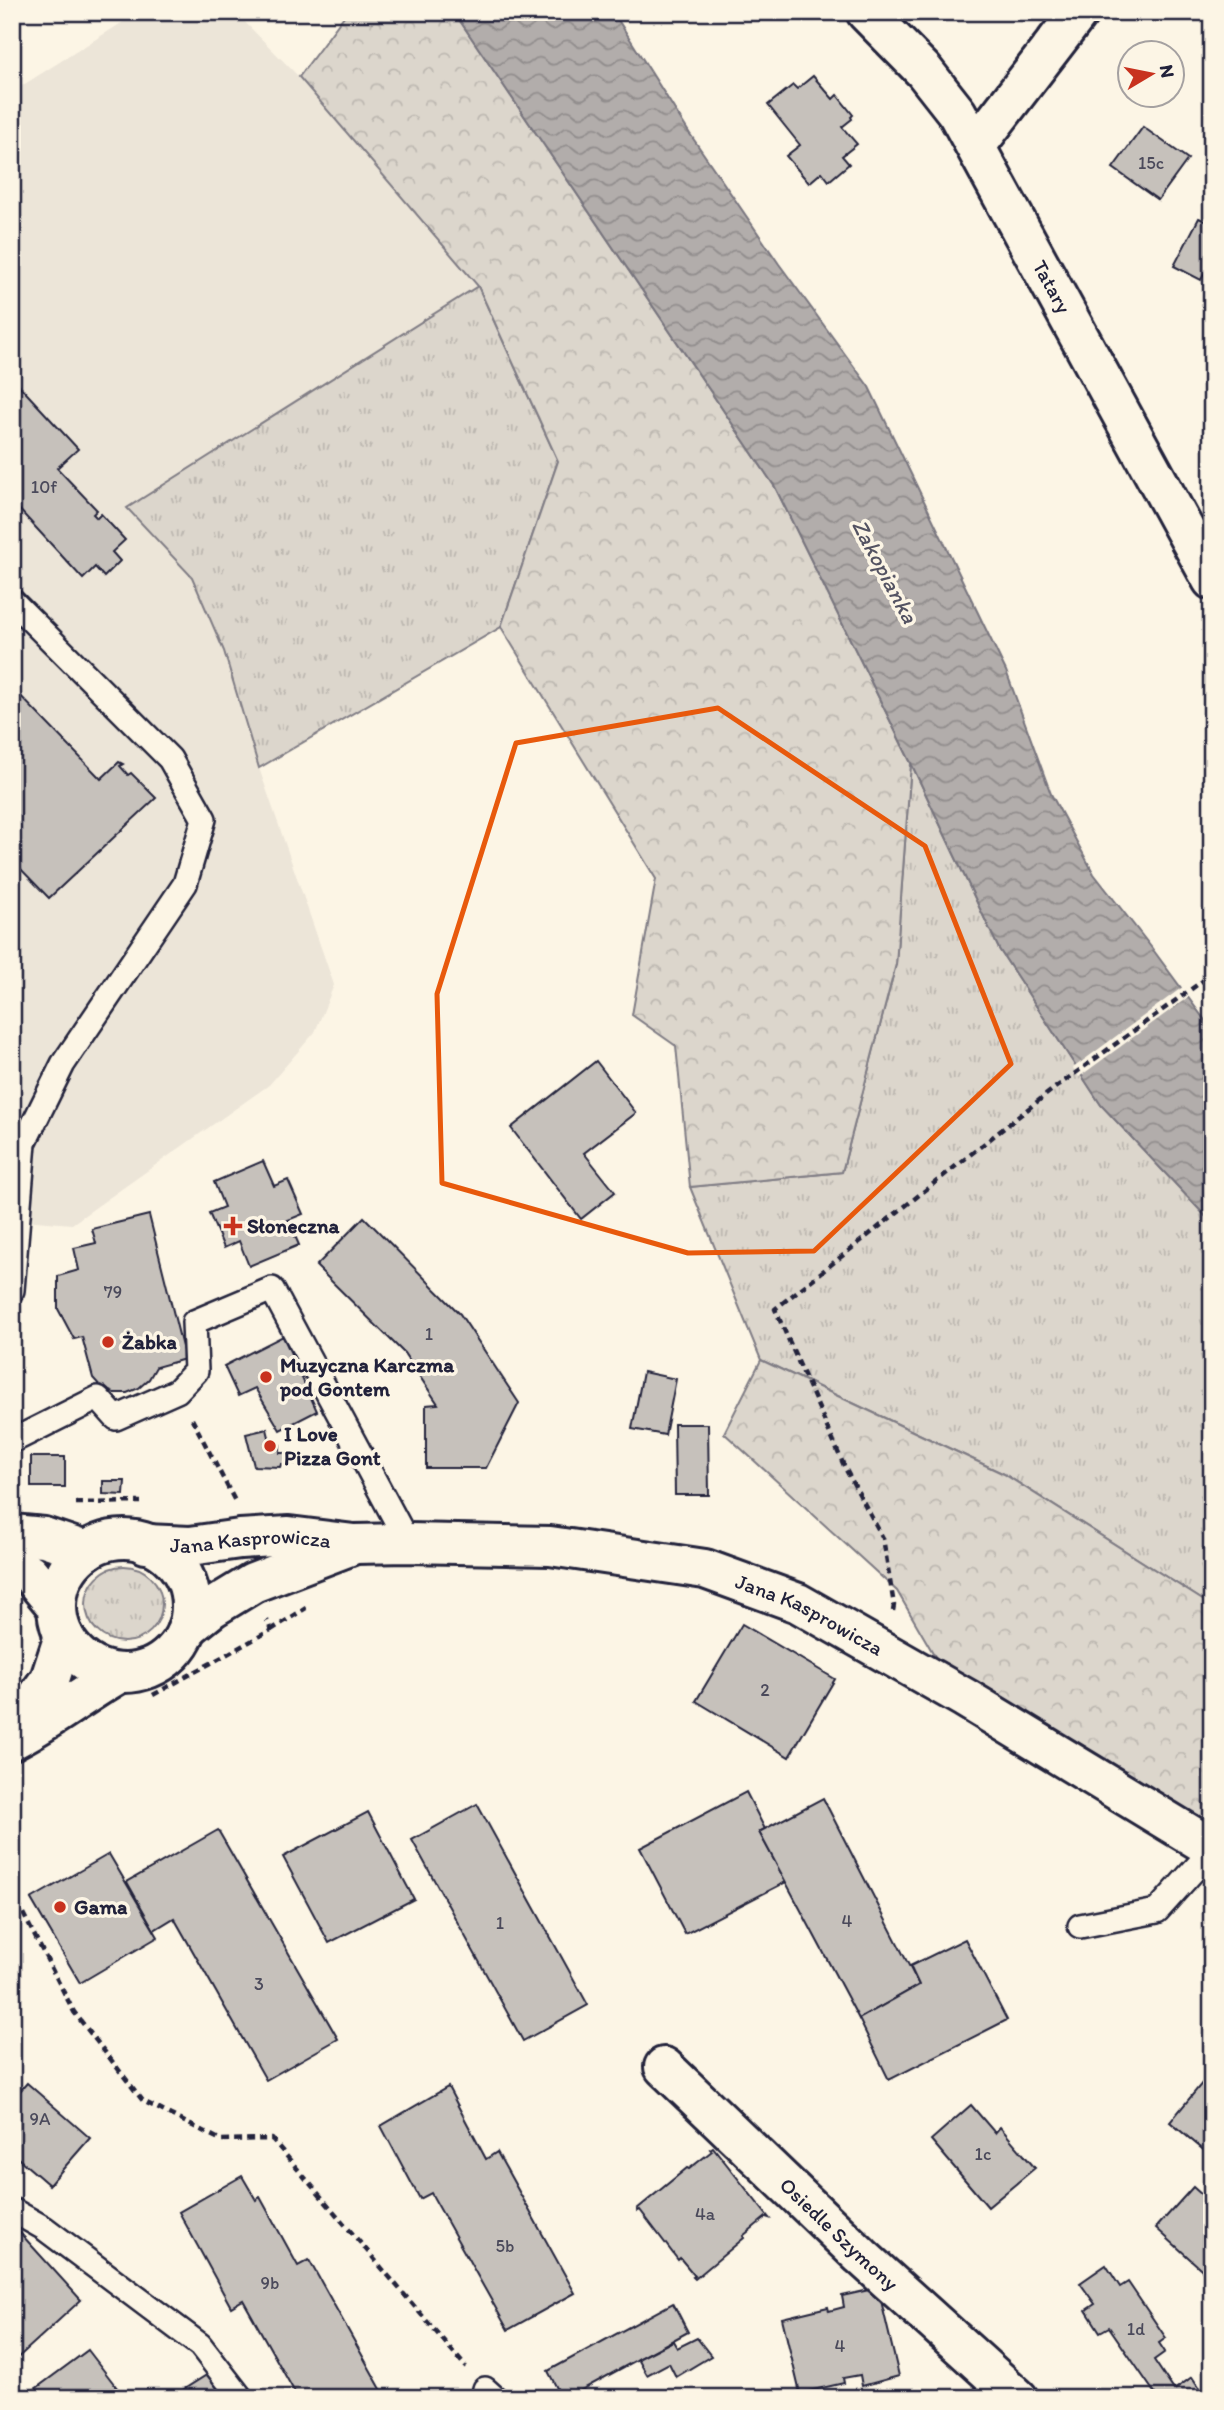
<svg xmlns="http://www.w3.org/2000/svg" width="1224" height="2410" viewBox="0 0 1224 2410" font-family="Itim,sans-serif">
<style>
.built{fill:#ece5d8}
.grass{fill:url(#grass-tufts);stroke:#7f7c84;stroke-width:2}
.forest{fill:url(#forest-crowns);stroke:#7f7c84;stroke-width:2}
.water{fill:url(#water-waves);stroke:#78757e;stroke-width:2}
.pier{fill:#fcf5e5}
.building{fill:#c6c1bb;stroke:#22223b;stroke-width:2}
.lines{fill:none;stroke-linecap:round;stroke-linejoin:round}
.service-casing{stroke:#22223b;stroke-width:28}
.minor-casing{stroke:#22223b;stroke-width:44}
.secondary-casing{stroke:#22223b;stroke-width:44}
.primary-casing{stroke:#22223b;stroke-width:44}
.path{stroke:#22223b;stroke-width:4.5;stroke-dasharray:7 5;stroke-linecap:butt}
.service{stroke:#fcf5e5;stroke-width:23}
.minor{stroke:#fcf5e5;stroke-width:38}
.secondary{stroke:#fcf5e5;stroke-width:38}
.primary{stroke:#fcf5e5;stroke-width:38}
.marked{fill:none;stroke:#e8590c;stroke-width:5;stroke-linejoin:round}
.poi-dot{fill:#c8321e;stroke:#fcf5e5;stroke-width:2.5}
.labels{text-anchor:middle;stroke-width:7;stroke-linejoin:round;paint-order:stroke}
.number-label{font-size:18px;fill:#4b4a5b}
.street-label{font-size:21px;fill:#22223b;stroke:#fcf5e5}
.poi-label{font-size:21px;font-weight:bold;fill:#22223b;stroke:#fcf5e5;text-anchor:start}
.water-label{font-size:23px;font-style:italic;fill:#545362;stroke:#fcf5e5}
</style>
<defs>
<pattern id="grass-tufts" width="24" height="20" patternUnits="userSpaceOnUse" patternTransform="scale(1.75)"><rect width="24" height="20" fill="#dcd6cc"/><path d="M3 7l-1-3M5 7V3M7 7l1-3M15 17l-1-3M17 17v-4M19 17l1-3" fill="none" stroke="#bcb7b0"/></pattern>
<pattern id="forest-crowns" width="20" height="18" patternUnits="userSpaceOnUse" patternTransform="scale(1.75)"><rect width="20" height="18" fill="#dcd6cc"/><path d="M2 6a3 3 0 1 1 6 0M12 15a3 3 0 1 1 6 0" fill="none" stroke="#bcb7b0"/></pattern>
<pattern id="water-waves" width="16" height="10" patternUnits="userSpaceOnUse" patternTransform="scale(1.75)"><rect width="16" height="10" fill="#b2adab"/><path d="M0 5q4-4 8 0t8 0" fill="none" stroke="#908c8c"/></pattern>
</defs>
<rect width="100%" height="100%" fill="#fcf5e5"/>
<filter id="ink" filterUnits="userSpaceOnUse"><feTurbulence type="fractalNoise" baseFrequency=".0143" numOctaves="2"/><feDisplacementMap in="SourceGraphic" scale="14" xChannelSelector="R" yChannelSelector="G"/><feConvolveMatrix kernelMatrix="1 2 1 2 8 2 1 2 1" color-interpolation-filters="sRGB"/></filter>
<g filter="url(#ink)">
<!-- built -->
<path class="built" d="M 139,12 L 235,12 L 299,77 L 478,286 L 128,508 L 192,577 L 224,651 L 259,768 L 334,985 L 315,1032 L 269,1085 L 72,1224 L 12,1219 L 12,92 Z"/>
<!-- grass -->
<g class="grass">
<path d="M 478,286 L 558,461 L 501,627 L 259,768 L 224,651 L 192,577 L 127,508 Z"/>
<path d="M 911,763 L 999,949 L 1101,1105 L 1212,1223 L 1212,1606 L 1004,1474 L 761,1360 L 690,1187 L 842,1172 L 896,964 Z"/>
<circle cx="124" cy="1604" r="38"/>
</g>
<!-- forest -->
<g class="forest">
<path d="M 347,12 L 454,12 L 775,487 L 911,763 L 896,964 L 842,1172 L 690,1187 L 676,1046 L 632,1015 L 656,879 L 501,627 L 558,461 L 478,286 L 299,77 Z"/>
<path d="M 761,1360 L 1004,1474 L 1212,1606 L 1212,1838 L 947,1677 L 897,1591 L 724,1433 Z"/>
</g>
<!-- water -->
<path class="water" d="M 454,12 L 613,12 L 690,134 L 779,264 L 869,387 L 1006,671 L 1051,794 L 1094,874 L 1151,947 L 1212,1030 L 1212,1223 L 1101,1105 L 999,949 L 911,763 L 775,487 Z"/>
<!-- pier -->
<path class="pier" d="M 1184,986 L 1191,995 L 1079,1077 L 1073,1068 Z"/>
<!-- building -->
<g class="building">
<path d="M 813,76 L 833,99 L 837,95 L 853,115 L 851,117 L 852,119 L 842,127 L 857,144 L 842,156 L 849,164 L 829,181 L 822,172 L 809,183 L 786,156 L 800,145 L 768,105 L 793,85 L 797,89 Z"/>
<path d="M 1143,127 L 1188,159 L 1158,200 L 1113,168 Z"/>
<path d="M 1199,218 L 1212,224 L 1212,259 L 1201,280 L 1174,266 Z"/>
<path d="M 16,382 L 78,449 L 57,468 L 97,510 L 93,514 L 97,518 L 101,514 L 125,540 L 112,552 L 120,561 L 104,577 L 95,567 L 83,579 L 16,506 L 12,510 L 12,385 Z"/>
<path d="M 12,687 L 101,779 L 119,762 L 123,764 L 120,766 L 128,775 L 131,773 L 156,798 L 49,898 L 13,861 L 16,859 L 12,854 Z"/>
<path d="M 596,1061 L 636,1113 L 584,1153 L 615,1192 L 581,1219 L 511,1128 Z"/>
<path d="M 263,1161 L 274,1186 L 288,1180 L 303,1214 L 288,1220 L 299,1245 L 249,1266 L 239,1241 L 224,1248 L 209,1213 L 224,1207 L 214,1182 Z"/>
<path d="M 149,1215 L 185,1359 L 156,1367 L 149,1379 L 139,1388 L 127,1393 L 114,1393 L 102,1388 L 93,1378 L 82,1337 L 74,1339 L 58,1309 L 58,1276 L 79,1270 L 74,1248 L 96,1243 L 92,1229 Z"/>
<path d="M 364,1217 L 460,1314 L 519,1403 L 486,1468 L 426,1468 L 426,1405 L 438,1404 L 404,1353 L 316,1266 Z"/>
<path d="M 283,1336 L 317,1411 L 280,1430 L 255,1388 L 238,1396 L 224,1366 Z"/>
<path d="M 643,1372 L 676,1379 L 665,1435 L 632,1429 Z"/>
<path d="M 674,1424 L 708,1424 L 709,1495 L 675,1495 Z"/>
<path d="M 267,1429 L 271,1445 L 280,1445 L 280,1453 L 294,1453 L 295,1464 L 281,1464 L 280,1467 L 254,1466 L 246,1434 Z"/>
<rect x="31" y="1457" width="34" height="30"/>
<path d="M 103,1481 L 125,1481 L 124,1495 L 103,1494 Z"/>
<path d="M 742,1624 L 835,1679 L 789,1757 L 696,1701 Z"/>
<path d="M 746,1792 L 765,1829 L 759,1832 L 786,1882 L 685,1934 L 640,1848 Z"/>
<path d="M 823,1798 L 919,1985 L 859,2019 L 759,1832 Z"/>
<path d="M 477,1804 L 588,2005 L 523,2041 L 412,1840 Z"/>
<path d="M 368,1812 L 414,1899 L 329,1943 L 283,1857 Z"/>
<path d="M 218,1830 L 338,2039 L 266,2080 L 174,1918 L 154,1930 L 127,1882 Z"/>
<path d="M 109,1854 L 158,1937 L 80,1983 L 31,1899 Z"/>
<path d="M 965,1939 L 1007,2020 L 889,2080 L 859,2019 L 919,1985 L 910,1966 Z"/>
<path d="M 1212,2071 L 1212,2157 L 1170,2122 Z"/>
<path d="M 27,2083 L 90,2138 L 49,2185 L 12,2153 L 12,2100 Z"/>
<path d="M 448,2087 L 486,2159 L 497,2152 L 575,2293 L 508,2330 L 431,2193 L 420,2199 L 381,2126 Z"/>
<path d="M 971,2105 L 995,2133 L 1000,2127 L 1035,2168 L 988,2207 L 931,2140 Z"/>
<path d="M 713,2147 L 769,2218 L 766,2217 L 743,2236 L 744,2238 L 695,2279 L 693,2277 L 695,2276 L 680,2258 L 678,2260 L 640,2210 L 638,2211 L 637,2209 L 687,2168 L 689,2169 L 712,2151 L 710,2149 Z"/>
<path d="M 242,2176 L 256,2200 L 260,2197 L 298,2266 L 309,2260 L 386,2398 L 298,2398 L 243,2300 L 231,2307 L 179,2212 Z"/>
<path d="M 1193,2187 L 1212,2204 L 1210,2277 L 1156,2228 Z"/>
<path d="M 12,2224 L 81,2300 L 12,2363 Z"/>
<path d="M 1106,2265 L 1120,2287 L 1128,2282 L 1166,2338 L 1159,2343 L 1165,2352 L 1154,2360 L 1174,2390 L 1192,2377 L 1206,2398 L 1158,2398 L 1109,2327 L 1100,2332 L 1086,2310 L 1095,2304 L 1080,2283 Z"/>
<path d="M 878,2288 L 899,2376 L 862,2386 L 860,2375 L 843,2378 L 844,2383 L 800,2393 L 782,2318 L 828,2307 L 829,2311 L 844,2307 L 842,2296 Z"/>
<path d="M 673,2303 L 688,2332 L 567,2398 L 562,2398 L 548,2371 Z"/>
<path d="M 697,2338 L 711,2356 L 676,2377 L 669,2363 L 647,2375 L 638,2359 L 673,2341 L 677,2348 Z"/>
<path d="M 88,2350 L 121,2393 L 115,2398 L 23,2398 Z"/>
<path d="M 213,2371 L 230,2398 L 170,2398 Z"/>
</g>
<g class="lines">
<!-- service casing -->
<g class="service-casing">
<g id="service">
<path d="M 12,601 L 170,759 L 204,819 L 185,884 L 63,1064 L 24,1143 L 12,1290"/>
<path d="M 12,1441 L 98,1398 L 116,1418 L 177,1391 L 196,1371 L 194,1322 L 272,1289 L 408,1543"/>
<path d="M 1080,1926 L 1157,1911 L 1212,1850"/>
<path d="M 12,2210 L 44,2228 L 200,2345 L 241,2398"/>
<path d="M 483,2398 L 485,2389 L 495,2398"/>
</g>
</g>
<!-- minor casing -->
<g class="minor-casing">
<g id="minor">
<path id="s1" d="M 866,12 L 924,71 L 957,113 L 1212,580"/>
<path d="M 976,146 L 1079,12"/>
<path d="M 12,1726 L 25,1714 L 50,1679 L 64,1636"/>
<path d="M 12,1740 C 50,1721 83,1694 120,1673"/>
<path id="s2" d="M 664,2067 L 861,2256 L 1018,2398"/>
</g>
</g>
<!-- secondary casing -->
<g class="secondary-casing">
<g id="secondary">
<path d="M 12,1534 L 44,1537 L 86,1551"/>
<path d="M 12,1565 L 29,1573 L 57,1607"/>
</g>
</g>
<!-- primary casing -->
<g class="primary-casing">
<g id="primary">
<circle cx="124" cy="1606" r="67"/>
<path id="s3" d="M 146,1544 L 190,1546 L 240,1539 L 289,1536 L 354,1544 L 408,1543 L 550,1546 L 705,1569 L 798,1603 L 965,1698 L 1212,1848"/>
<path d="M 187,1628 L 212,1608 L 253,1583 L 350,1546"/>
</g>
</g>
<!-- path -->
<g class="path">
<path d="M 192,1419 L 235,1501"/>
<path d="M 76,1503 L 141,1502"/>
<path d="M 893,1611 L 894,1605 L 883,1538 L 845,1468 L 775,1309 L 1052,1090 L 1212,974"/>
<path d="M 271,1630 L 306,1608"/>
<path d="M 153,1695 L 271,1630 L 267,1620"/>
<path d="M 12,1892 L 74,2012 L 143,2101 L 221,2140 L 272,2139 L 466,2367"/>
</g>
<!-- service -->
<use href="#service" class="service"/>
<!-- minor -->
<use href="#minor" class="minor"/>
<!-- secondary -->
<use href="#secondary" class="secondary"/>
<!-- primary -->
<use href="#primary" class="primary"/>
</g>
</g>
<!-- marked area -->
<path class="marked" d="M 718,708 L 925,846 L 1011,1064 L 814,1251 L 688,1253 L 442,1183 L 437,994 L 516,743 Z"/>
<!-- markers -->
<g class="poi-dot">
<path d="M229.5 1215.5h7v7h7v7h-7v7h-7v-7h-7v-7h7z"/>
<circle cx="108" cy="1342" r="7"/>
<circle cx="266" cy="1377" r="7"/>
<circle cx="270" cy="1446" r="7"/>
<circle cx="60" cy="1907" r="7"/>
</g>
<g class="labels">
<!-- number labels -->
<g class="number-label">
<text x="1151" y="169">15c</text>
<text x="44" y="493">10f</text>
<text x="113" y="1298">79</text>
<text x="429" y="1340">1</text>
<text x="765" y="1696">2</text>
<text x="847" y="1927">4</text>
<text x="500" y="1929">1</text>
<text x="259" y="1990">3</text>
<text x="40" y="2125">9A</text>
<text x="983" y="2160">1c</text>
<text x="705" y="2220">4a</text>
<text x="505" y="2252">5b</text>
<text x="270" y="2289">9b</text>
<text x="1136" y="2335">1d</text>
<text x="840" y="2352">4</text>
</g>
<!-- street labels -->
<g class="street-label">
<text dy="7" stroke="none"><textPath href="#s1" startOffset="334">Tatary</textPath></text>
<text dy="7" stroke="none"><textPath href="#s3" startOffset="105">Jana Kasprowicza</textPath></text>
<text dy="7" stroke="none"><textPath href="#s3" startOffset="676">Jana Kasprowicza</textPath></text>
<text dy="7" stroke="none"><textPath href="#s2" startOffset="242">Osiedle Szymony</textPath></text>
</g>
<!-- poi labels -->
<g class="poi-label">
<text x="247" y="1233">Słoneczna</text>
<text x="122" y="1349">Żabka</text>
<text x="280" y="1372">Muzyczna Karczma<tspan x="280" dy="24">pod Gontem</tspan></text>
<text x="284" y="1441">I Love<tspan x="284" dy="24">Pizza Gont</tspan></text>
<text x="74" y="1914">Gama</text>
</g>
<!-- water labels -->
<g class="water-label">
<text transform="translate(885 571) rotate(62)" y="8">Zakopianka</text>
</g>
</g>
<!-- margin -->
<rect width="1224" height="2410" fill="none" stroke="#fcf5e5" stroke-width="42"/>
<rect x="21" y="21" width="1182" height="2368" fill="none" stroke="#22223b" stroke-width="2.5" filter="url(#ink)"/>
<!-- north arrow -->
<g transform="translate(1151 74) rotate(80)"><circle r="33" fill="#fcf5e5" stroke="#a5a1a1" stroke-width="2"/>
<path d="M0-5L12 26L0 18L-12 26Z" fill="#c8321e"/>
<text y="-10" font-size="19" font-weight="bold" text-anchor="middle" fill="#22223b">N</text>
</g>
</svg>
